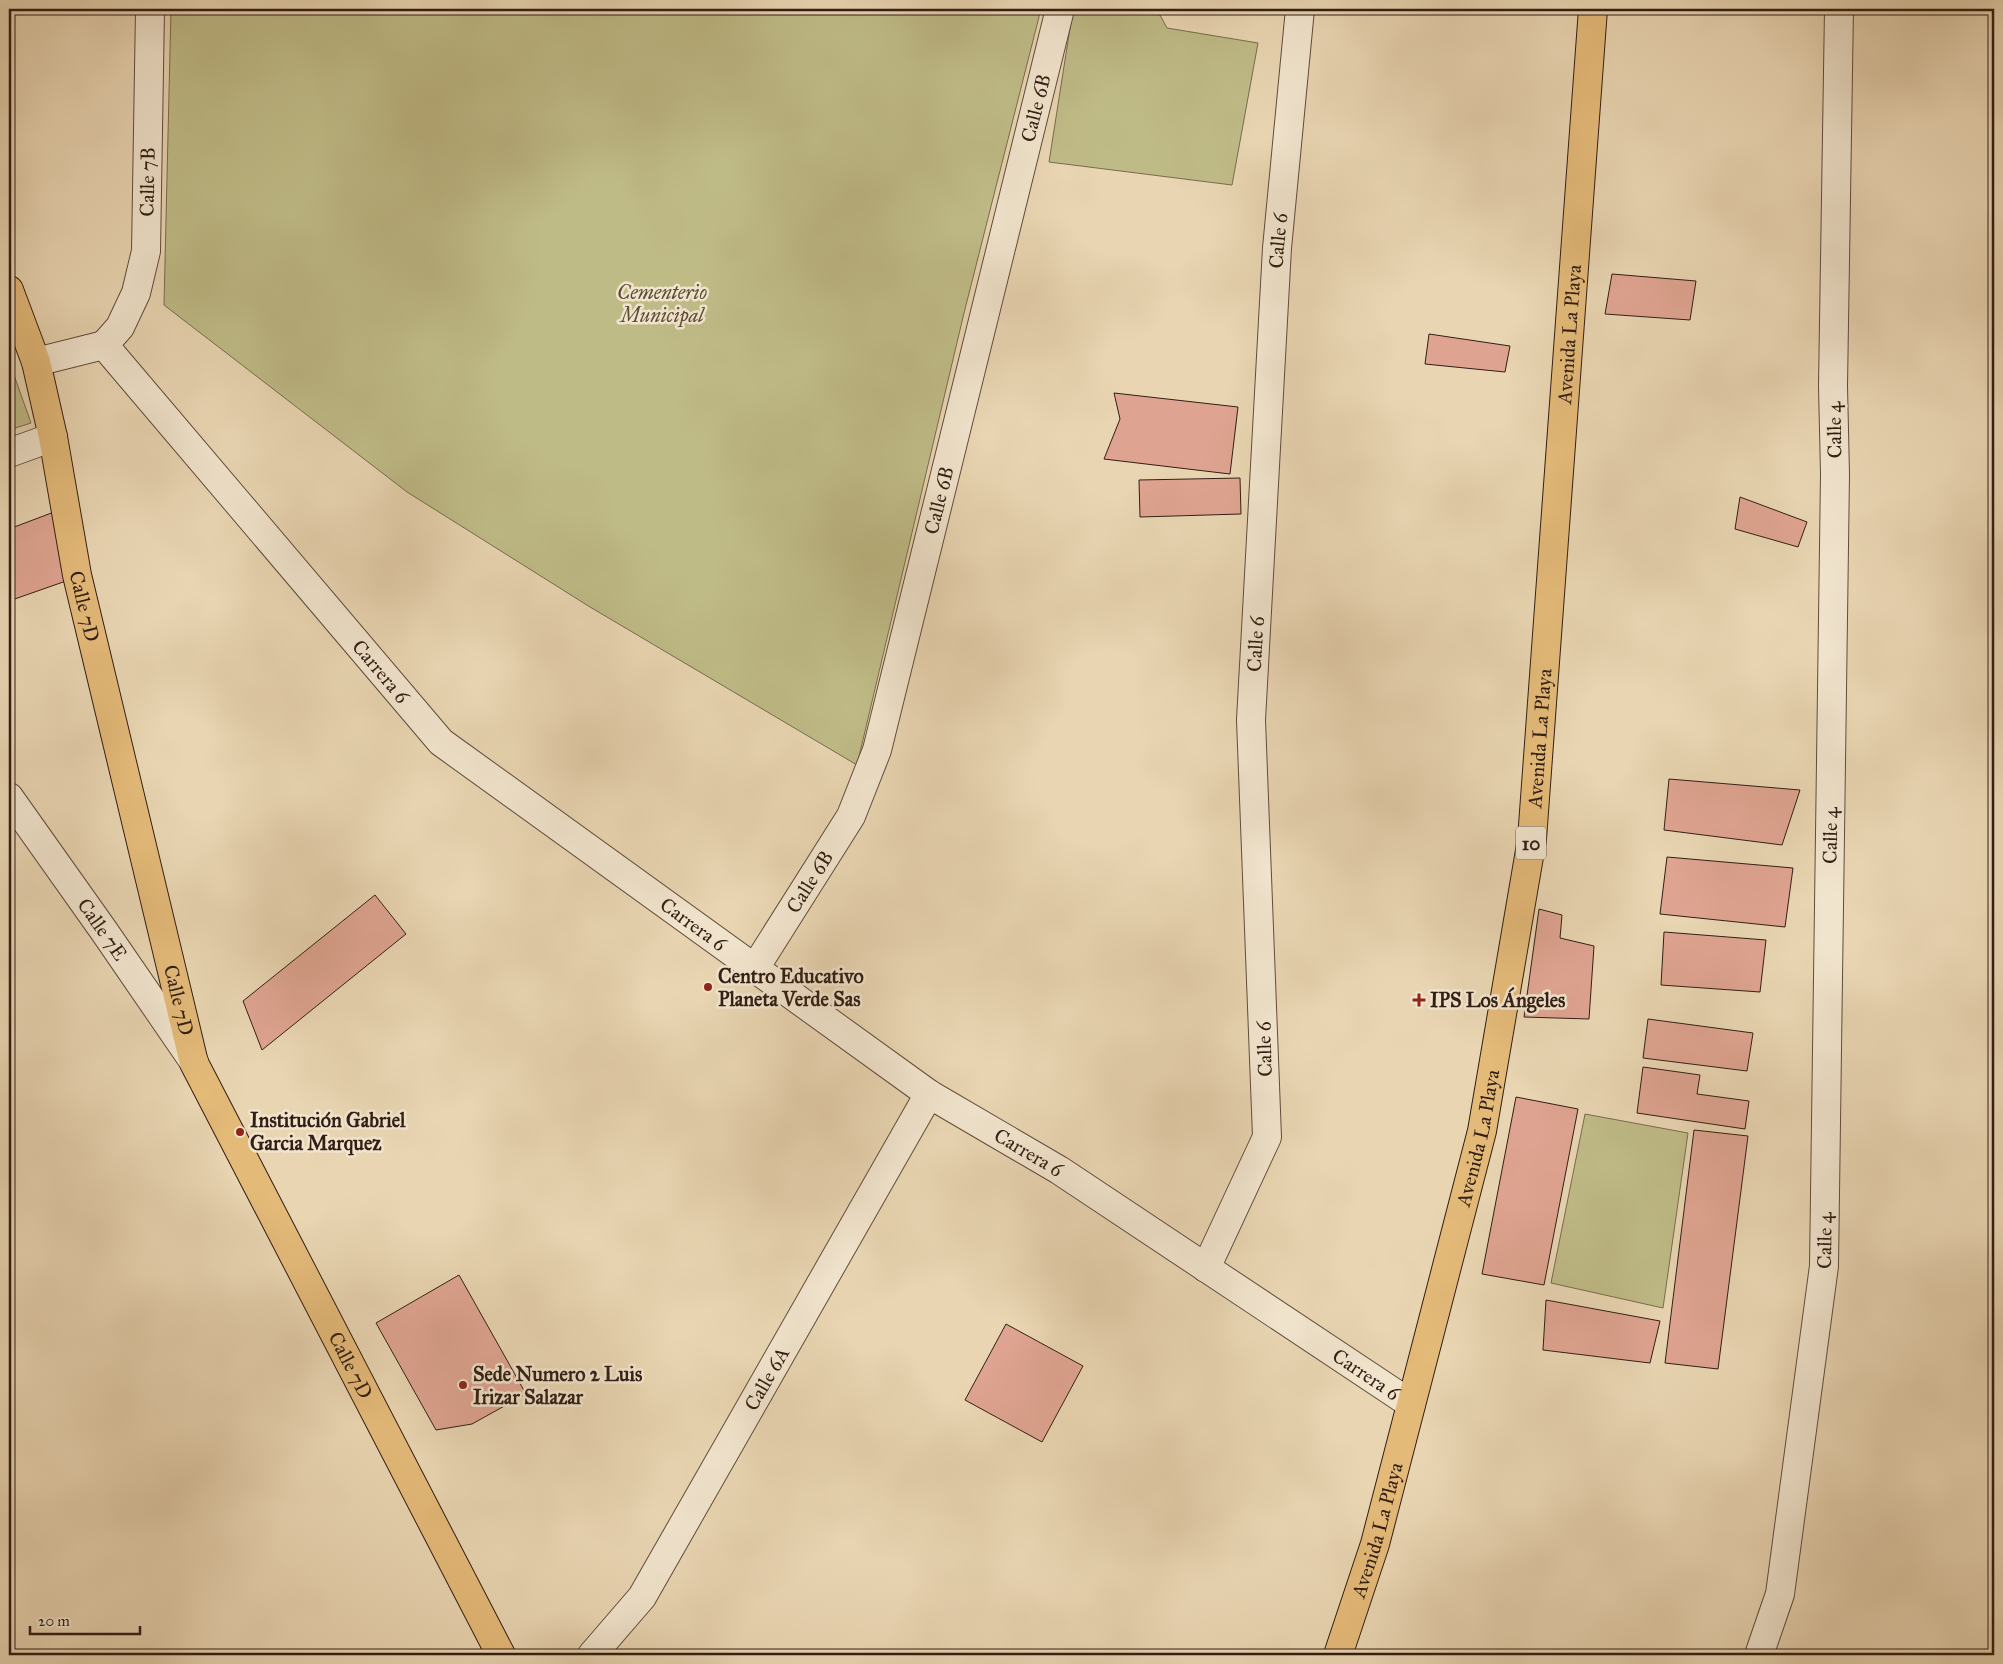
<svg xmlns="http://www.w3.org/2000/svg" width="2003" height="1664" viewBox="0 0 2003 1664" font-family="'IM FELL Great Primer',serif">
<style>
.green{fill:#bfbb87;stroke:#786c4e}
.building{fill:#dfa491;stroke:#321e14}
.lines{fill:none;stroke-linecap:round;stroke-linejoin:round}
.minor-casing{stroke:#604c3c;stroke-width:30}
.major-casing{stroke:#321e14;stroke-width:30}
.minor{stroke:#f1e4cd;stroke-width:28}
.major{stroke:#e4ba79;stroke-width:28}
.poi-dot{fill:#8f2418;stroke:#f1e4cd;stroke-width:2}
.labels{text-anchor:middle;stroke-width:5;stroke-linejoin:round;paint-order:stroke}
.shield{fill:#f1e4cd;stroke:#6b594c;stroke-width:1}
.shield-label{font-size:19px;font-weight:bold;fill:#321e14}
.street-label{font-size:20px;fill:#321e14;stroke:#f1e4cd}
.park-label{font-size:20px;font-style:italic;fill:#5c4d36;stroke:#f1e4cd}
.poi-label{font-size:20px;font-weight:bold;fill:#321e14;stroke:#f1e4cd;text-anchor:start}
</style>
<rect width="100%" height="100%" fill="#e9d5b2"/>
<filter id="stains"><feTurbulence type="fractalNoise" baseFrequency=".004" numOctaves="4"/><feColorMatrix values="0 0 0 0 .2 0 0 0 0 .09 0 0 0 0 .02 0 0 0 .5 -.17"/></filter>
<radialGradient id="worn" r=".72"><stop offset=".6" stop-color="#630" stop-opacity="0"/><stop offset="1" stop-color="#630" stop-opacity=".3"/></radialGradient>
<!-- green -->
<g class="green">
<path d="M 171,9 L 1041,9 L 964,313 L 857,765 L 590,607 L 407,492 L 164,305 Z"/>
<path d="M 1073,9 L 1107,9 L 1160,15 L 1167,28 L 1258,43 L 1232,185 L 1049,162 Z"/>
<path d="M 9,361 L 31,423 L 9,430 Z"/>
<path d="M 1585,1114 L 1688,1133 L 1663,1308 L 1551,1283 Z"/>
</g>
<!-- building -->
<g class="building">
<path d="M 1612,274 L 1696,281 L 1690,320 L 1605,314 Z"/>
<path d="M 1429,334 L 1510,346 L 1505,372 L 1425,364 Z"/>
<path d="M 1114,393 L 1238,407 L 1230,474 L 1104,459 L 1120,419 Z"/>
<path d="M 1240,478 L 1241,514 L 1140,517 L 1139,480 Z"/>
<path d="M 1740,497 L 1807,522 L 1798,547 L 1735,529 Z"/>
<path d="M 54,512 L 66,581 L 9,601 L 9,529 Z"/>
<path d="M 1669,779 L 1800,790 L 1782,845 L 1664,830 Z"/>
<path d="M 1667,857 L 1793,868 L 1785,927 L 1660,914 Z"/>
<path d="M 375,895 L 406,934 L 262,1050 L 243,1001 Z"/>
<path d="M 1539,909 L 1562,915 L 1560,938 L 1594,946 L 1589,1019 L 1524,1017 Z"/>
<path d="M 1664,932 L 1766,940 L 1760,992 L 1661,985 Z"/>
<path d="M 1648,1019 L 1753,1033 L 1747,1071 L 1643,1058 Z"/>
<path d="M 1643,1067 L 1700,1075 L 1697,1094 L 1749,1101 L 1745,1129 L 1637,1113 Z"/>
<path d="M 1516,1097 L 1578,1109 L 1544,1285 L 1482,1274 Z"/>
<path d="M 1694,1130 L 1748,1136 L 1718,1369 L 1665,1363 Z"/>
<path d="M 459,1275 L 526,1394 L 472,1424 L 436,1430 L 376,1323 Z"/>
<path d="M 1546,1300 L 1660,1321 L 1650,1363 L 1543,1350 Z"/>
<path d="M 1006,1324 L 1083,1366 L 1042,1442 L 965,1400 Z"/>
<path d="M 1684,1650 L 1712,1655 L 1683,1655 Z"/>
</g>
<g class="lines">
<!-- minor casing -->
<g class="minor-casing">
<g id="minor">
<path id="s1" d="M 104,345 L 441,742 L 929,1094 L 1059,1170 L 1411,1404"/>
<path id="s2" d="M 104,345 L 120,327 L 136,293 L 146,251 L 150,9"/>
<path d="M 36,362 L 104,345"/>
<path d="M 9,453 L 53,437"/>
<path id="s3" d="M 9,797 L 104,931 L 194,1062"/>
<path id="s4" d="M 755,968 L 851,816 L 877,750 L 1060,9"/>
<path id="s5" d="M 1206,1268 L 1267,1137 L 1251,720 L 1277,248 L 1300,9"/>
<path id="s6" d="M 592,1655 L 642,1597 L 929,1094"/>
<path id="s7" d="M 1759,1655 L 1780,1594 L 1824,1266 L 1835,474 L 1833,386 L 1839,9"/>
</g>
</g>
<!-- major casing -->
<g class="major-casing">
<g id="major">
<path id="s8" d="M 9,290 L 36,362 L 53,437 L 77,575 L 194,1063 L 501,1655"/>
<path id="s9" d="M 1338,1655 L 1375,1544 L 1482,1131 L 1532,839 L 1593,9"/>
</g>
</g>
<!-- minor -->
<use href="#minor" class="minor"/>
<!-- major -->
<use href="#major" class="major"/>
</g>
<!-- markers -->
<g class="poi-dot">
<circle cx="708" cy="987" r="5"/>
<path d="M1416.5 992.5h5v5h5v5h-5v5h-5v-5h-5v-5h5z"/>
<circle cx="240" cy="1132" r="5"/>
<circle cx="463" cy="1385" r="5"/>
</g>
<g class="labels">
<!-- shield labels -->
<rect class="shield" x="1516" y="826.5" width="30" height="33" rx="4"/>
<g class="shield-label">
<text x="1531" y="850">10</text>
</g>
<!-- street labels -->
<g class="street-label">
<text dy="7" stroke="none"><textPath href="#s4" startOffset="912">Calle 6B</textPath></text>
<text dy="7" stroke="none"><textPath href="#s2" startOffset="174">Calle 7B</textPath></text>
<text dy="7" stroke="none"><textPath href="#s5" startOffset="1042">Calle 6</textPath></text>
<text dy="7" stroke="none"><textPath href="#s9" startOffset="1346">Avenida La Playa</textPath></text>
<text transform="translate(1834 430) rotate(-91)" y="7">Calle 4</text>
<text dy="7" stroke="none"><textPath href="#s4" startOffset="508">Calle 6B</textPath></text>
<text dy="7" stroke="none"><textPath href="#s8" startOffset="326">Calle 7D</textPath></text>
<text dy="7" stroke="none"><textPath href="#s5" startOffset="638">Calle 6</textPath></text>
<text dy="7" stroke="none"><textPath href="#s1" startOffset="428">Carrera 6</textPath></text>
<text dy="7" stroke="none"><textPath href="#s9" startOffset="941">Avenida La Playa</textPath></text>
<text dy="7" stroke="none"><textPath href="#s7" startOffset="826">Calle 4</textPath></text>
<text dy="7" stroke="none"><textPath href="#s4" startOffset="102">Calle 6B</textPath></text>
<text dy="7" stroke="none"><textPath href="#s1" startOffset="832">Carrera 6</textPath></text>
<text dy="7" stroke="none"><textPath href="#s3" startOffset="162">Calle 7E</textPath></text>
<text dy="7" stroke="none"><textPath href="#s8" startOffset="731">Calle 7D</textPath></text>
<text transform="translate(1264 1049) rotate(-92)" y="7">Calle 6</text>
<text dy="7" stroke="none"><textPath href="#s9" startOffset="536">Avenida La Playa</textPath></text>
<text dy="7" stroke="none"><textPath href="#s1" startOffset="1238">Carrera 6</textPath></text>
<text dy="7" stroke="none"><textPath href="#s7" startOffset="421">Calle 4</textPath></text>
<text dy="7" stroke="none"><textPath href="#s8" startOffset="1136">Calle 7D</textPath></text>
<text dy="7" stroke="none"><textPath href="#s1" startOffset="1642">Carrera 6</textPath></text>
<text dy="7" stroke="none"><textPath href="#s6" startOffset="328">Calle 6A</textPath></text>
<text dy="7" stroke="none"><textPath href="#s9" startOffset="131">Avenida La Playa</textPath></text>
</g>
<!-- park labels -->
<g class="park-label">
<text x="662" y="299">Cementerio<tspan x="662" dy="23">Municipal</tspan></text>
</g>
<!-- poi labels -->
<g class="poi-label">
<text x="718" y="983">Centro Educativo<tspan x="718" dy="23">Planeta Verde Sas</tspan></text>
<text x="1430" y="1007">IPS Los Ángeles</text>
<text x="250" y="1127">Institución Gabriel<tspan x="250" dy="23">Garcia Marquez</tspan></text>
<text x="473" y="1381">Sede Numero 2 Luis<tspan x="473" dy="23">Irizar Salazar</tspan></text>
</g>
</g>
<!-- margin -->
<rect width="2003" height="1664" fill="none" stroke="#e9d5b2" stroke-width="30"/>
<rect x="10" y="10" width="1983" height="1644" fill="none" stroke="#321e14" stroke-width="2.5"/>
<rect x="15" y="15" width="1973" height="1634" fill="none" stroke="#321e14"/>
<!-- scale -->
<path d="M30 1626v8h110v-8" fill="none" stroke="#321e14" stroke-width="2.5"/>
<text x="38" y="1626" font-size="15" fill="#321e14" stroke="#f1e4cd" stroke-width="4" paint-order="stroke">20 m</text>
<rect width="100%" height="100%" filter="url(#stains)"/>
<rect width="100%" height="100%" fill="url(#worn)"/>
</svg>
